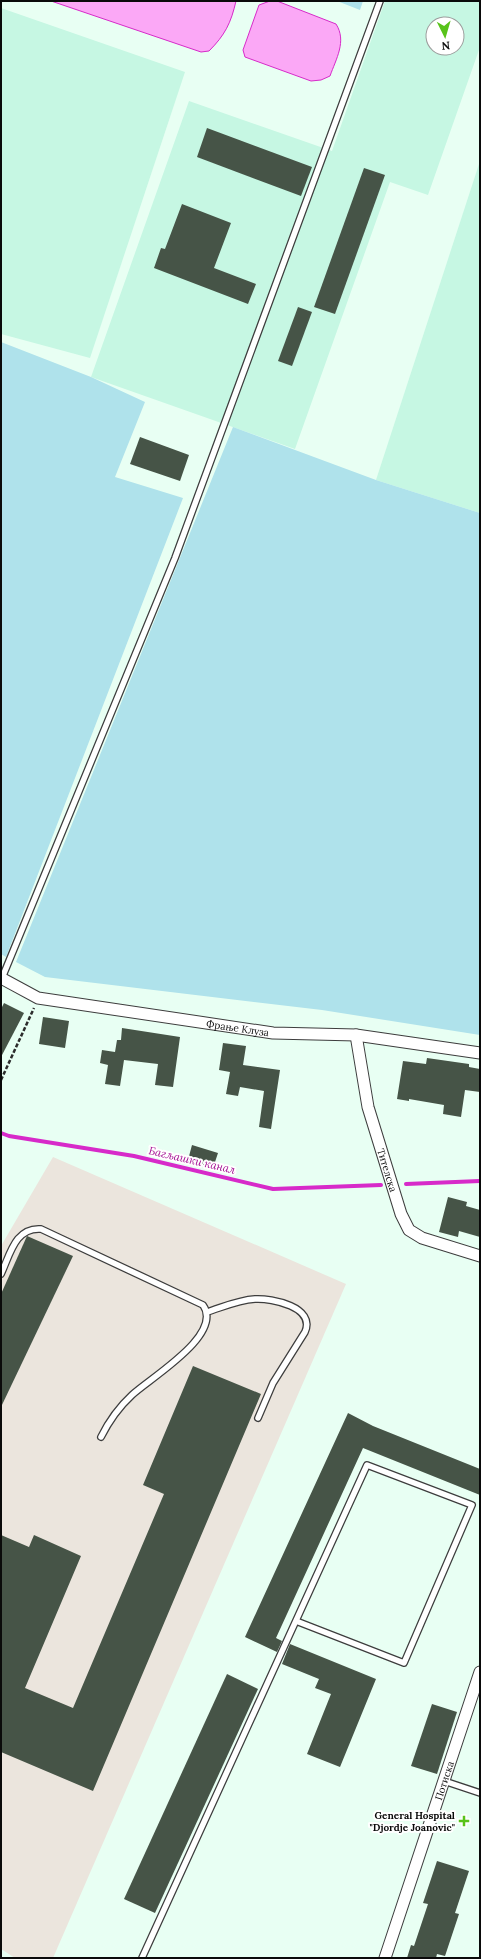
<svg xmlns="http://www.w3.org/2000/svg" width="481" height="1959" viewBox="0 0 481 1959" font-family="Lora,serif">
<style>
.industrial{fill:#ebe5dd}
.farmland{fill:#c6f7e3;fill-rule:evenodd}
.green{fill:#afe2eb}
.water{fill:#fba8f6;stroke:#d72ac9}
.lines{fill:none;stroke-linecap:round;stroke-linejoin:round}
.stream{stroke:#d72ac9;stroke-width:4}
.building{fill:#465447}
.lane-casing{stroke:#3d3d3d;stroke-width:8}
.street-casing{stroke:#3d3d3d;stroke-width:13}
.path{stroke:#2c2c2c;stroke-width:2.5;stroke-dasharray:4 2;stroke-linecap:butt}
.lane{stroke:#fff;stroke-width:5.5}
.street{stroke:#fff;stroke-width:11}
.poi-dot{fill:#58c31a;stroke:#fff;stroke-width:1.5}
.labels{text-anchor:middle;stroke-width:4;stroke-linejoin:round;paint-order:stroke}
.street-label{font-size:10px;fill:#0a0a0a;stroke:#fff}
.poi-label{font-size:10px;font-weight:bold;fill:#0a0a0a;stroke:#fff;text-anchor:end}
.water-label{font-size:11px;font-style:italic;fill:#a30c92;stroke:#fff}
</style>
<rect width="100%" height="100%" fill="#e8fff3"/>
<!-- industrial -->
<path class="industrial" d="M 53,1157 L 346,1284 L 53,1958 L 15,1958 L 1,1949 L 1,1246 Z"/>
<!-- farmland -->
<g class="farmland">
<path d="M 385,1 L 480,2 L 480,47 L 428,195 L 390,182 L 295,449 L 91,377 L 189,101 L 332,151 ZM 433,24 L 457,24 L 457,48 L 433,48 Z"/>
<path d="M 1,8 L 185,72 L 90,358 L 1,334 Z"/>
<path d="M 480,161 L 480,513 L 376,480 Z"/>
</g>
<!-- green -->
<g class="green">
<path d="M 337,1 L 363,1 L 360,10 Z"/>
<path d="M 1,342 L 91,377 L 145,402 L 115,477 L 183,498 L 6,957 L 1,954 Z"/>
<path d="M 233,427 L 376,480 L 480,513 L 480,1035 L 322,1010 L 45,977 L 16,962 Z"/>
</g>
<!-- water -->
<g class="water">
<path d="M 51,1 L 236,1 C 231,23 225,35 209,51 L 201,52 Z"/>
<path d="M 270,1 L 277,1 L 336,24 C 347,41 336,59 330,76 L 321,80 L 311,81 L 245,57 L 243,50 L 259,5 Z"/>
</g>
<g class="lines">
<!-- stream -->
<g class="stream">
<path d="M 1,1133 L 9,1136 L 134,1156 L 273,1189 L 381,1185"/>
<path d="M 406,1184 L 480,1181"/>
</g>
</g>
<!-- building -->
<g class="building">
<path d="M 207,128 L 312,167 L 301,196 L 197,157 Z"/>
<path d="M 364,168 L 385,175 L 335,314 L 314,307 Z"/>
<path d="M 182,204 L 231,223 L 214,268 L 256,284 L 248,304 L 154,268 L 161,248 L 165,249 Z"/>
<path d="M 298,307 L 312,312 L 292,366 L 278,361 Z"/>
<path d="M 140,437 L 189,455 L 180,481 L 130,464 Z"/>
<path d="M 4,1003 L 24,1013 L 1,1057 L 1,1009 Z"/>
<path d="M 43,1017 L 69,1021 L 65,1048 L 39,1044 Z"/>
<path d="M 122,1028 L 180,1037 L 173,1087 L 155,1085 L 158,1064 L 124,1060 L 120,1086 L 105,1084 L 108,1065 L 100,1063 L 102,1050 L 115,1052 L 117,1040 L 121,1040 Z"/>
<path d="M 223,1043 L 246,1046 L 243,1065 L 280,1070 L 271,1129 L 259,1127 L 264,1091 L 240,1087 L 238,1096 L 226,1094 L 230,1072 L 219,1070 Z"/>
<path d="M 427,1058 L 469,1064 L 469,1067 L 480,1069 L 480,1092 L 465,1090 L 461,1117 L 443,1114 L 444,1105 L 409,1099 L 409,1101 L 397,1099 L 403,1061 L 426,1064 Z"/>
<path d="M 192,1145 L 218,1153 L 213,1168 L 188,1160 Z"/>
<path d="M 448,1197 L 467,1202 L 466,1206 L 480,1210 L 480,1237 L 459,1231 L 458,1237 L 439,1232 Z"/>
<path d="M 27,1236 L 73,1256 L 1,1407 L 1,1294 Z"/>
<path d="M 193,1366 L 261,1394 L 93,1791 L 1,1752 L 1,1535 L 29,1547 L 34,1535 L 81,1556 L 25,1688 L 73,1708 L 164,1494 L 143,1485 Z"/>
<path d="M 348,1413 L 373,1426 L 480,1469 L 480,1495 L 363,1448 L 276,1638 L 282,1641 L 277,1652 L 245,1637 Z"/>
<path d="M 290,1644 L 376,1679 L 340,1767 L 307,1754 L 331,1694 L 315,1688 L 319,1679 L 282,1664 Z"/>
<path d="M 227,1674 L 258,1689 L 155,1913 L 124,1899 Z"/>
<path d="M 432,1704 L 457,1712 L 437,1774 L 411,1766 Z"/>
<path d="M 437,1861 L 469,1871 L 455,1913 L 459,1914 L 445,1956 L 437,1954 L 436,1958 L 407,1958 L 411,1945 L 414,1946 L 428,1904 L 423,1903 Z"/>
</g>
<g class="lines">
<!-- lane casing -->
<g class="lane-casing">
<g id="lane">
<path d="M 2,978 L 175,558 L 380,1"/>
<path d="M 1,1274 C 10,1255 15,1227 41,1229 L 203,1305 C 224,1335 150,1378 132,1395 C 119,1407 109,1421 101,1437"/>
<path d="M 207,1312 C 223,1307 238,1300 255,1299 C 272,1298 316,1307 305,1332 L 273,1383 L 258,1418"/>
<path d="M 444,1781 L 480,1793"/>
<path d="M 142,1958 L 367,1465 L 472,1505 L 404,1663 L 296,1621"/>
</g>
</g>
<!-- street casing -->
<g class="street-casing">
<g id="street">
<path id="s1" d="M 1,978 L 38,998 L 273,1033 L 356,1035 L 480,1053"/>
<path id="s2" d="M 356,1035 L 368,1107 L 401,1214 L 409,1230 L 422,1238 L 480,1256"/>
<path id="s3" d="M 385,1958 L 480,1672"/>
</g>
</g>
<!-- path -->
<path class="path" d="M 1,1080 L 34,1008"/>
<!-- lane -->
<use href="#lane" class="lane"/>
<!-- street -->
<use href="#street" class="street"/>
</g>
<!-- markers -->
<path class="poi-dot" d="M462 1815h4v4h4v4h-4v4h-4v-4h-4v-4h4z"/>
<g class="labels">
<!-- street labels -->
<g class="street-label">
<text dy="4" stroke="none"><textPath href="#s1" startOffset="244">Фрање Клуза</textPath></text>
<text dy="4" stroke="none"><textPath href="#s2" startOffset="139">Тителска</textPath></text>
<text dy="4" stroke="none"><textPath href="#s3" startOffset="187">Потиска</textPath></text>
</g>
<!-- poi labels -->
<g class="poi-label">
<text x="455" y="1819">General Hospital<tspan x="455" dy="12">"Djordje Joanovic"</tspan></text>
</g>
<!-- water labels -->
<g class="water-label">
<text transform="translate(192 1160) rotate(13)" y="4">Багљашки канал</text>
</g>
</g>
<!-- border -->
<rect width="481" height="1959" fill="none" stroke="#0a0a0a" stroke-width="4"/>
<!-- north arrow -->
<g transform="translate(445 36) rotate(175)"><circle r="19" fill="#ffffff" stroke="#9d9d9d"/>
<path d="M0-3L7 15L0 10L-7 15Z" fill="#58c31a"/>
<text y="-6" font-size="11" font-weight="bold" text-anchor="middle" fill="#0a0a0a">N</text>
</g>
</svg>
